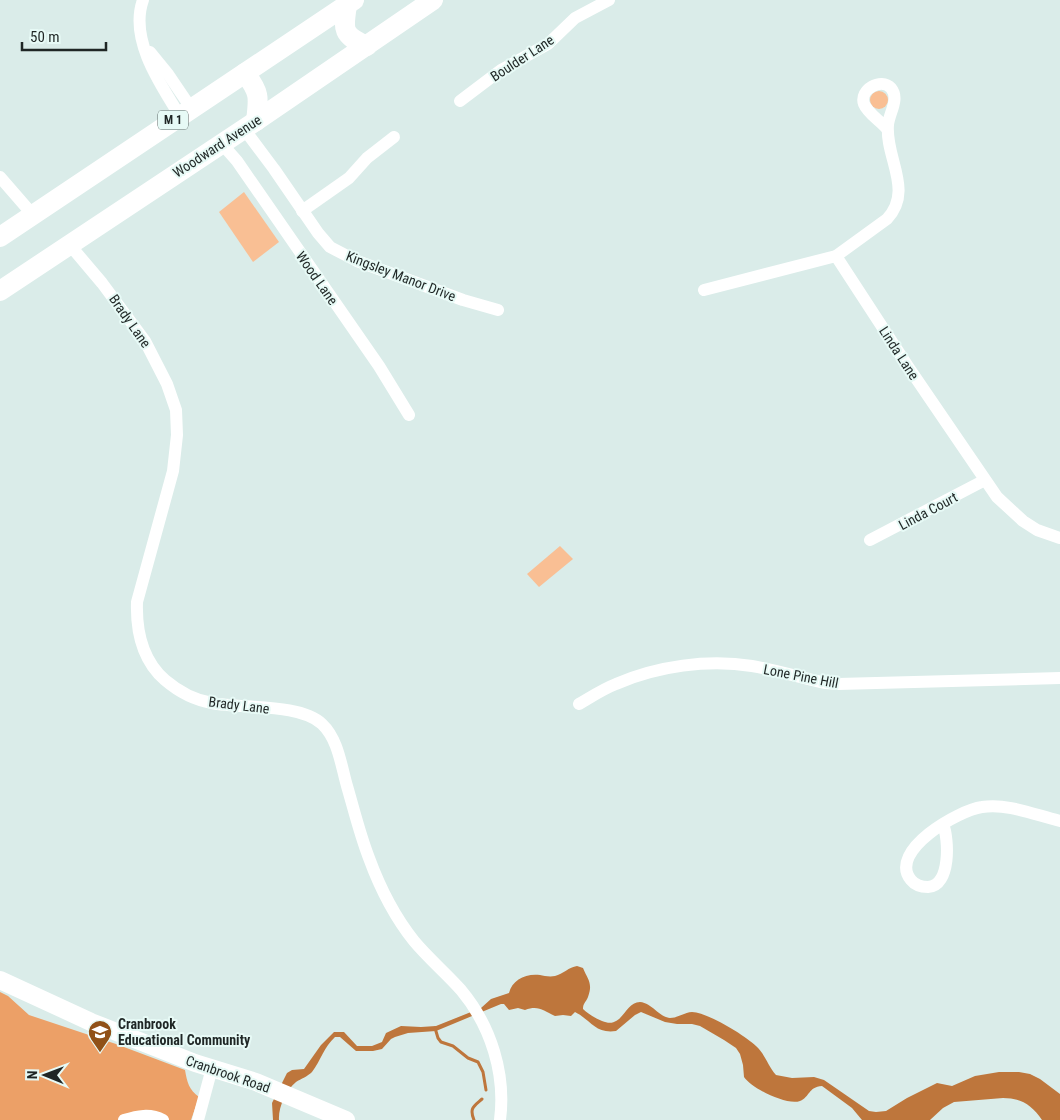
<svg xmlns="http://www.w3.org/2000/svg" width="1060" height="1120" viewBox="0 0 1060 1120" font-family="'Roboto Condensed',sans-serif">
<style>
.green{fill:#f9bf94}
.forest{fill:#eca067}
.water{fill:#be763c}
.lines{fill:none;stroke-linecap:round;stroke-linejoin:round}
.stream{stroke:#be763c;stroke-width:3}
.street{stroke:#fff;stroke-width:12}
.secondary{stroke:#fff;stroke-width:18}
.primary{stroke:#fff;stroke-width:20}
.labels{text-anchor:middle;stroke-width:4;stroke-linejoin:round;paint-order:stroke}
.shield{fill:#e7faf6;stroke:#5b6664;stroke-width:1}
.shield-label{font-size:12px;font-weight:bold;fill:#1f2625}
.street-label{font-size:14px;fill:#1f2625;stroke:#e7faf6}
.poi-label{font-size:14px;font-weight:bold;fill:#1f2625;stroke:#e7faf6;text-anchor:start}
</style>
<rect width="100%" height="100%" fill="#daece9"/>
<!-- green -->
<g class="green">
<circle cx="879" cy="100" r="9"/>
<path d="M 244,192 L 279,242 L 253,262 L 219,212 Z"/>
<path d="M 560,546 L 573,559 L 539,587 L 527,574 Z"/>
</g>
<!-- forest -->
<path class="forest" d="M 0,992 L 8,996 L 29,1015 L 116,1044 L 185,1070 C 187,1082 189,1090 199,1097 L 191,1120 L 0,1120 Z"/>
<!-- water -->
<path class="water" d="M 577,966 L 583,968 C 588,980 593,983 588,997 C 586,1002 583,1003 583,1009 C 588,1014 595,1018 602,1021 C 623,1030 624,1002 640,1002 C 652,1003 659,1017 670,1018 C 678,1018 685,1012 692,1012 C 709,1013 744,1035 756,1046 C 765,1054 768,1066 776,1075 L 792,1078 L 814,1077 L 824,1080 L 869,1111 L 876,1112 L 886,1111 L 907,1098 L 937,1083 L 952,1086 L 975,1076 L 999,1072 L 1019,1072 L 1030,1074 L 1040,1079 L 1060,1094 L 1060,1120 L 1042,1120 C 1032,1105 1021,1098 1003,1098 L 954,1102 L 943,1108 L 930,1120 L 862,1120 L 852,1108 L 822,1086 C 808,1087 810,1097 800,1101 C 787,1106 751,1088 744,1077 L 743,1065 L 740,1054 L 736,1048 L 724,1040 L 700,1026 L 692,1024 L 677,1024 L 665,1022 L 641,1012 L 635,1015 L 616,1031 C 595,1034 591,1020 575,1012 L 571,1016 L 563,1015 L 555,1016 C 543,1011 539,1005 525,1010 L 518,1008 L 509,1010 L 504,1004 L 501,1004 L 436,1031 L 408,1033 L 395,1037 L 391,1039 L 382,1049 L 373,1051 L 356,1051 L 340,1037 L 335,1037 C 324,1047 321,1060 312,1072 C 308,1076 301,1079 296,1082 C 286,1090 278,1108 279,1120 L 273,1120 L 272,1103 L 287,1073 L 292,1070 L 304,1069 L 321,1045 L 334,1032 L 344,1032 L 357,1046 L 372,1046 L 382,1042 L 386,1033 L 401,1026 L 421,1027 L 436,1026 L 481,1008 L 491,999 L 509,993 C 512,980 526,973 540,975 C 544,976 550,977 555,976 C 563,974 569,967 577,966 Z"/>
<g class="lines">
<!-- stream -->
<g class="stream">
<path d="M 435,1028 L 438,1038 L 441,1042 L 453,1046 L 468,1058 L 478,1062 L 483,1072 L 486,1090"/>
<path d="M 474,1120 C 469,1108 474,1106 482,1099"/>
</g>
<!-- street -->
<g class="street">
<path d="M 143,0 C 129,39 160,84 180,116"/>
<path d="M 150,52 L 168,74 L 191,108"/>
<path d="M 460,101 L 501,70 L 548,44 L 575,18 L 609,0"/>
<path d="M 244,129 L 274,169 L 318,233 L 330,247 L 357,261 L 463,300 L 498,310"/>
<path d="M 222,144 L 237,161 L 379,366 L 409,415"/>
<path d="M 0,177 L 33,215"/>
<path d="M 302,211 L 349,178 L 367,158 L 394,137"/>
<path d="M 69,244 L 102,283 L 145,341 L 167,384 L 176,410 L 177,435 L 173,471 L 137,602 C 136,632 142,660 165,680 C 179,692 194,700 212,703 C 241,709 300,703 322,724 C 338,739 341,765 347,786 C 354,810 360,835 369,858 C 380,888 394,916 414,941 C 428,958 446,973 461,990 C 491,1026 506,1074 500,1120"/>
<path d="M 836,256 L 909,368 L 997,497 L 1023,521 L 1037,530 L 1060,538"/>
<path d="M 704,290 L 836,256 L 887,219 C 914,190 885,158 888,125 C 889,113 900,99 891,88 C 881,77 859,90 864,104 C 868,114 881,121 887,129"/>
<path d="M 870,540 L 985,480"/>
<path d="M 579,704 C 591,697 603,689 616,684 C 657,666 708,659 752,666 C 777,670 801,678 826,683 L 838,684 L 1060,678"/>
<path d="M 943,824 C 949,839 951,886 928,887 C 922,887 915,885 911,880 C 887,851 959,810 982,807 C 1008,803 1035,815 1060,821"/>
<path d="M 124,1120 C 137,1116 150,1113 163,1120"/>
<path d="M 198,1120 L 212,1068"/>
</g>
<!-- secondary -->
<path class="secondary" d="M 0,980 L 91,1022 L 195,1063 L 256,1082 L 346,1120"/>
<!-- primary -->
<g class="primary">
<path d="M 347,5 C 343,30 342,35 367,46"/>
<path d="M 245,73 C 260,93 259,97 256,121"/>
<path d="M 0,237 L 354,0"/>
<path d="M 0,291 L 256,121 L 433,0"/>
</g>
</g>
<!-- icons -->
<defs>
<g id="school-pin" transform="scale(1.25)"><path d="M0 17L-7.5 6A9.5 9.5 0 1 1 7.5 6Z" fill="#905118" stroke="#e7faf6"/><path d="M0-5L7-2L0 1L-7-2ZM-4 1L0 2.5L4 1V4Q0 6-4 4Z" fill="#fff"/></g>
</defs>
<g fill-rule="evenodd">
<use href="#school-pin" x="100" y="1032"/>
</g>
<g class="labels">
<!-- shield labels -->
<rect class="shield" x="158" y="110.5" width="30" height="19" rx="4"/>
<g class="shield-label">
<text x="173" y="124">M 1</text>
</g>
<!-- street labels -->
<g class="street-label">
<text transform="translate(522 58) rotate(-33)" y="5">Boulder Lane</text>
<text transform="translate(217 146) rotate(-33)" y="5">Woodward Avenue</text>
<text transform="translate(401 276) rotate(21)" y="5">Kingsley Manor Drive</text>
<text transform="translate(317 278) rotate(55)" y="5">Wood Lane</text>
<text transform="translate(130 321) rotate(55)" y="5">Brady Lane</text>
<text transform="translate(899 353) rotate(57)" y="5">Linda Lane</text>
<text transform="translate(928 511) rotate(-28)" y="5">Linda Court</text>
<text transform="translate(801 676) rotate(11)" y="5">Lone Pine Hill</text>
<text transform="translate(239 705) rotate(7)" y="5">Brady Lane</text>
<text transform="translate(228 1074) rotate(19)" y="5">Cranbrook Road</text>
</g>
<!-- poi labels -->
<g class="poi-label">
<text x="118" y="1029">Cranbrook<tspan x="118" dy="16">Educational Community</tspan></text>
</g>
</g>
<!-- north arrow -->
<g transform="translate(45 1075) rotate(271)" stroke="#e7faf6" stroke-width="4" paint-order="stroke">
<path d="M0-4L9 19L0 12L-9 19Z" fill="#1f2625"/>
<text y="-8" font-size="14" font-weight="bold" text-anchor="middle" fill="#1f2625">N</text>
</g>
<!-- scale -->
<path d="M22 42v8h84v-8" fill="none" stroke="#1f2625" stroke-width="2.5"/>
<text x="30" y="42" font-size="15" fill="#1f2625" stroke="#e7faf6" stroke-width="4" paint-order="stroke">50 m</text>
</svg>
